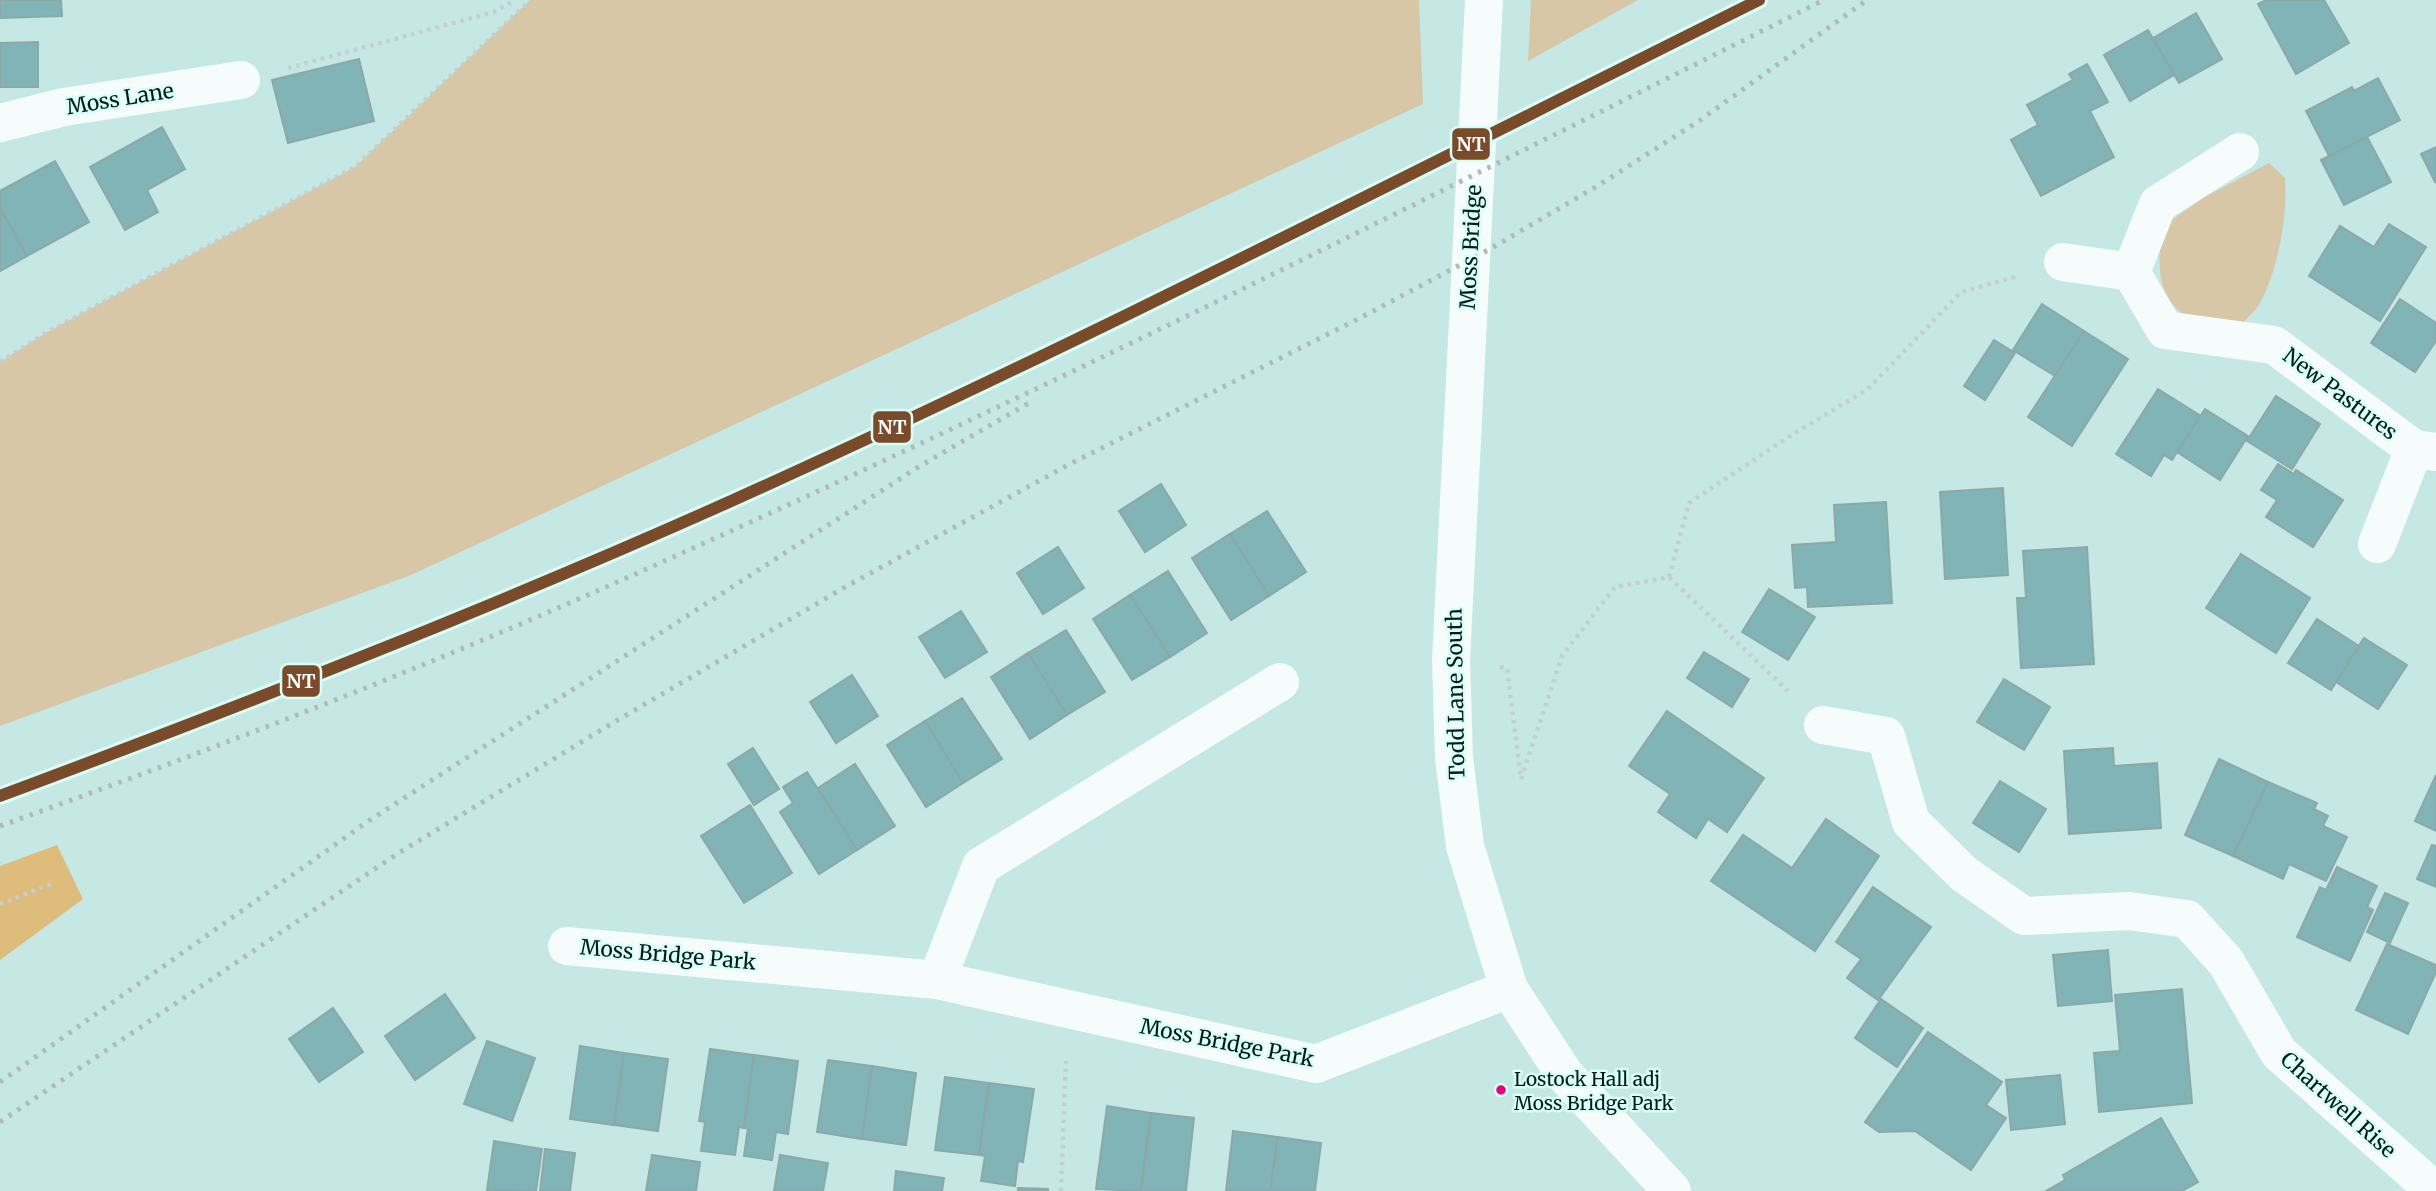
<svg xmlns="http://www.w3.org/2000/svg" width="2436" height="1191" viewBox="0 0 2436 1191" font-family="Merriweather,serif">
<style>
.green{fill:#d7c7a6}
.forest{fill:#debc7b}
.building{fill:#80b4b6;stroke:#8ca8a8;stroke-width:2}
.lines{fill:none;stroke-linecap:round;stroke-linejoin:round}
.path{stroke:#c5cfce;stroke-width:4.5;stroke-dasharray:3.5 5;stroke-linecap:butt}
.minor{stroke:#f6fcfb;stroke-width:38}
.rail{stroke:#b1baba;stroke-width:5;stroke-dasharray:3.5 7;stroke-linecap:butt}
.rail-1-casing{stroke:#d9fef8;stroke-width:18}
.rail-1{stroke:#7a4b2a;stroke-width:12}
.bus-dot{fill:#e5007d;stroke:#d9fef8;stroke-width:2.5}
.labels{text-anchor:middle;stroke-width:5;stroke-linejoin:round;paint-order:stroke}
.bus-label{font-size:19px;fill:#031c1a;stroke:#d9fef8;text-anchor:start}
.street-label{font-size:21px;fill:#031c1a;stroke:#d9fef8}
.line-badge{stroke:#d9fef8;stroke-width:2.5}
.badge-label{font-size:19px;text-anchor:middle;font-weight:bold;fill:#fff}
</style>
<rect width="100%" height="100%" fill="#c5e8e4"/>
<!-- green -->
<g class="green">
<path d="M 530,0 L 1419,0 L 1423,104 L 411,575 L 0,726 L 0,362 L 49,331 L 355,167 Z"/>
<path d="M 1531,0 L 1638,0 L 1528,61 Z"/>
<path d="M 2269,163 L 2285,178 C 2288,214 2278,274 2258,306 C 2254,313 2245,320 2239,326 C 2228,325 2211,328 2201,324 C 2155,306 2157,268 2162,227 L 2203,198 Z"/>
</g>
<!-- forest -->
<path class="forest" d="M 57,845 L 83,899 L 0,960 L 0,866 Z"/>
<!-- building -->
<g class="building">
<path d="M 0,0 L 61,0 L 62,16 L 0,18 Z"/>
<path d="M 2266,0 L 2324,0 L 2349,43 L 2296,74 L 2258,4 Z"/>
<path d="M 2196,13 L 2222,59 L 2179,83 L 2153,38 Z"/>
<path d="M 2148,30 L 2174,75 L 2130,101 L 2104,55 Z"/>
<path d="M 38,42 L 38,87 L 0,87 L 0,43 Z"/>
<path d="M 359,59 L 374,121 L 288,143 L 272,80 Z"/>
<path d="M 2087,64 L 2108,102 L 2090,111 L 2114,157 L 2041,196 L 2011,140 L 2038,125 L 2027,105 L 2073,80 L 2069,74 Z"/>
<path d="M 2378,78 L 2400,120 L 2329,156 L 2306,111 L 2352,87 L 2354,91 Z"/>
<path d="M 162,127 L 185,169 L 147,190 L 158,212 L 125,230 L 90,167 Z"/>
<path d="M 2367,137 L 2391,182 L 2344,205 L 2321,160 Z"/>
<path d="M 2436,147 L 2436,181 L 2435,182 L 2421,154 Z"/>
<path d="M 55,161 L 89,222 L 27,256 L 0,208 L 0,191 Z"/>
<path d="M 0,208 L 27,256 L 0,271 Z"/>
<path d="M 2389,224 L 2426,247 L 2380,321 L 2309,276 L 2340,226 L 2374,247 Z"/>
<path d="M 2400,299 L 2436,323 L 2436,341 L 2415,372 L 2371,343 Z"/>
<path d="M 2042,304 L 2084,331 L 2055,376 L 2013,350 Z"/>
<path d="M 2084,331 L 2128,359 L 2072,446 L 2028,417 Z"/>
<path d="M 1994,340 L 2015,353 L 1985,400 L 1964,386 Z"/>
<path d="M 2158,389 L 2201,416 L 2172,460 L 2164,455 L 2151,476 L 2116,454 Z"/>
<path d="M 2276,396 L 2320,424 L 2292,469 L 2247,441 Z"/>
<path d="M 2205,409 L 2248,436 L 2220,480 L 2177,452 Z"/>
<path d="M 2278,464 L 2294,474 L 2296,470 L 2343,500 L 2313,547 L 2266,517 L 2277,500 L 2261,490 Z"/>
<path d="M 1161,484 L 1186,525 L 1145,552 L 1119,511 Z"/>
<path d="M 2003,488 L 2008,575 L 1945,579 L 1940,492 Z"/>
<path d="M 1886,502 L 1892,603 L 1808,607 L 1807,587 L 1795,588 L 1792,545 L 1836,542 L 1834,505 Z"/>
<path d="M 1267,511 L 1306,572 L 1269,596 L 1230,534 Z"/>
<path d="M 1230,534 L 1269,596 L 1231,620 L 1192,558 Z"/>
<path d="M 1058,547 L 1084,588 L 1043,614 L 1017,573 Z"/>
<path d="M 2087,547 L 2094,664 L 2021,668 L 2017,598 L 2026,598 L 2023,551 Z"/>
<path d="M 2241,554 L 2310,598 L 2276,653 L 2206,608 Z"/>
<path d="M 1168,571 L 1207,633 L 1170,657 L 1130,595 Z"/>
<path d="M 1769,589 L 1815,617 L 1788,660 L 1742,632 Z"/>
<path d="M 1130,595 L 1170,657 L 1132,680 L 1093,619 Z"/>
<path d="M 961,611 L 987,652 L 945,678 L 919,637 Z"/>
<path d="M 2317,619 L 2359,646 L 2331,690 L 2288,663 Z"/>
<path d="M 1066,630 L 1105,692 L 1067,715 L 1028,653 Z"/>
<path d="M 2364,638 L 2407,665 L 2378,709 L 2336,682 Z"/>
<path d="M 1704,652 L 1749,679 L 1732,707 L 1687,678 Z"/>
<path d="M 1028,653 L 1067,715 L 1030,739 L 991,677 Z"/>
<path d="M 852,675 L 878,716 L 836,743 L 810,702 Z"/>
<path d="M 2004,679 L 2050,707 L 2024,750 L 1977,722 Z"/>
<path d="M 962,698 L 1002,759 L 963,783 L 925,721 Z"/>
<path d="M 1667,711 L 1764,778 L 1727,832 L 1708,819 L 1696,838 L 1658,812 L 1670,794 L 1629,766 Z"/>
<path d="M 925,721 L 963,783 L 926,807 L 887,745 Z"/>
<path d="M 753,748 L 779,789 L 754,805 L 728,764 Z"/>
<path d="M 2113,748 L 2114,766 L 2157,763 L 2161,828 L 2069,834 L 2064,751 Z"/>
<path d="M 2219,759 L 2268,782 L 2233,856 L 2185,835 Z"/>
<path d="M 855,764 L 895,826 L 857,850 L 818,788 Z"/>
<path d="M 807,772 L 857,850 L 819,874 L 780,812 L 793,803 L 783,787 Z"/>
<path d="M 2436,775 L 2436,831 L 2415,821 Z"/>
<path d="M 2000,781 L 2046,809 L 2019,852 L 1973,823 Z"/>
<path d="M 2268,782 L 2317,803 L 2314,809 L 2328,816 L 2323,826 L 2347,837 L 2326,881 L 2289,864 L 2283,879 L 2233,856 Z"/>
<path d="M 750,805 L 792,873 L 744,903 L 701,836 Z"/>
<path d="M 1826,819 L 1879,856 L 1815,951 L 1711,881 L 1743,835 L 1792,868 Z"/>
<path d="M 2432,845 L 2436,846 L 2436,887 L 2417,879 Z"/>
<path d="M 2337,867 L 2377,886 L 2367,907 L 2373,910 L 2350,961 L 2297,937 L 2320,887 L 2326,890 Z"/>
<path d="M 1873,887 L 1931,927 L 1878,1000 L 1847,978 L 1861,959 L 1836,942 Z"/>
<path d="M 2385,893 L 2408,903 L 2390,943 L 2367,932 Z"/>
<path d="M 2387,944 L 2436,965 L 2436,972 L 2408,1034 L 2356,1010 Z"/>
<path d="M 2108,950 L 2112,1001 L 2058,1006 L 2053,955 Z"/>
<path d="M 2182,989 L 2192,1103 L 2099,1112 L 2094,1053 L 2120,1051 L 2115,995 Z"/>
<path d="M 445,994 L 475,1038 L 415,1080 L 385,1036 Z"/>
<path d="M 1881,999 L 1923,1028 L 1897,1067 L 1855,1038 Z"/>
<path d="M 333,1008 L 363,1052 L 319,1082 L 289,1039 Z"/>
<path d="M 1928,1032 L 2002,1082 L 1986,1105 L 2006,1118 L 1971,1170 L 1915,1131 L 1879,1132 L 1865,1122 Z"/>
<path d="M 487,1041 L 535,1058 L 512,1121 L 464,1104 Z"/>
<path d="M 580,1046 L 624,1053 L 614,1125 L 570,1119 Z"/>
<path d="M 710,1049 L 754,1055 L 744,1128 L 739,1127 L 735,1155 L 701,1151 L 705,1122 L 699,1121 Z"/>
<path d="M 624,1053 L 668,1059 L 658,1131 L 614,1125 Z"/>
<path d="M 754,1055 L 798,1061 L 788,1134 L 776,1132 L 772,1160 L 744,1156 L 748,1128 L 744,1128 Z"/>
<path d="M 828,1060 L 872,1066 L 862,1139 L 817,1132 Z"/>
<path d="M 872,1066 L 916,1073 L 906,1145 L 862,1139 Z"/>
<path d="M 2060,1075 L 2065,1124 L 2011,1130 L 2006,1080 Z"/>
<path d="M 945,1077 L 989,1083 L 979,1155 L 935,1150 Z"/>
<path d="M 989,1083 L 1034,1089 L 1023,1162 L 1018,1161 L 1015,1186 L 981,1181 L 985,1156 L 979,1155 Z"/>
<path d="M 1107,1106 L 1151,1113 L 1141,1191 L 1096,1189 Z"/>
<path d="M 1151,1113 L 1194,1118 L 1186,1191 L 1141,1191 Z"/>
<path d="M 2161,1118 L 2198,1182 L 2182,1191 L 2046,1191 L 2065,1180 L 2063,1175 Z"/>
<path d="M 1233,1131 L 1278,1137 L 1270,1191 L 1226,1191 Z"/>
<path d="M 1278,1137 L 1321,1143 L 1315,1191 L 1270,1191 Z"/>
<path d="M 494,1141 L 542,1149 L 536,1191 L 487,1190 Z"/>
<path d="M 545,1149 L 575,1153 L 570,1191 L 540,1191 Z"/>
<path d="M 652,1155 L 700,1162 L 696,1191 L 646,1191 Z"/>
<path d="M 780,1155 L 828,1163 L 823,1191 L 774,1191 Z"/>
<path d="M 896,1171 L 944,1178 L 942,1191 L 894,1191 Z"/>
<path d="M 1018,1188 L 1048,1189 L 1048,1191 L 1018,1191 Z"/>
</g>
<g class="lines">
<!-- path -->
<g class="path">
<path d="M 288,68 L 494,12 L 515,0"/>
<path d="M 0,362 L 49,331 L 355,167 L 530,0"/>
<path d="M 1669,577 L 1689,503 L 1790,436 L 1868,389 L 1961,292 L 2015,277"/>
<path d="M 1500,667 L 1507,668 L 1521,779 L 1562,656 L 1615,587 L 1669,577 L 1788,691"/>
<path d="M 0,904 L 51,884"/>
<path d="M 1061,1191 L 1066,1061"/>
</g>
<!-- minor -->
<g class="minor">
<path d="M 1484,0 L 1451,660 L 1454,758 L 1465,846 L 1509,989 L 1565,1075 L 1672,1191"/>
<path d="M 0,123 L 64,107 L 241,80"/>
<path d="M 2240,152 L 2158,204 L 2131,272 L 2165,330 L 2274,345 L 2414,449 L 2436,452"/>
<path d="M 2063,262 L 2131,272"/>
<path d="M 2377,544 L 2414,449"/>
<path d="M 1823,725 L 1886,736 L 1911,822 L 1964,874 L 2024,916 L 2129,911 L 2187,919 L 2226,962 L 2279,1053 L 2427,1184"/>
<path d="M 567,946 L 937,980 L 1316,1064 L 1509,989"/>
<path d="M 937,980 L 981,866 L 1280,682"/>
</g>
<!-- rail -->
<g class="rail">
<path d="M 0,826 C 199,754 397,679 590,594 C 1008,410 1416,204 1824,0"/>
<path d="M 0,1082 L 370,820 L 920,466 L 1034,400"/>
<path d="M 0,1122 L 397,854 L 616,721 L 847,586 L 1068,465 L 1360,318 L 1490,249 L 1599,185 L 1699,121 L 1867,0"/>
</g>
<!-- rail-1 casing -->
<g class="rail-1-casing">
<path id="rail-1" d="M 0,796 C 246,704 490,609 729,502 C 1078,345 1417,170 1759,0"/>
</g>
<!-- rail-1 -->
<use href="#rail-1" class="rail-1"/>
</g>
<!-- markers -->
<circle class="bus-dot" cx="1501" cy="1090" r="6"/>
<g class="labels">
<!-- bus labels -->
<g class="bus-label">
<text x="1514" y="1086">Lostock Hall adj<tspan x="1514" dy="24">Moss Bridge Park</tspan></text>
</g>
<!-- street labels -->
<g class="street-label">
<text transform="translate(120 99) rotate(-9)" y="7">Moss Lane</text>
<text transform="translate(1471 247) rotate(-87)" y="7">Moss Bridge</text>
<text transform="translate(2340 394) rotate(37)" y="7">New Pastures</text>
<text transform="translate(1456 694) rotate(-91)" y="7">Todd Lane South</text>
<text transform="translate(668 955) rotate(5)" y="7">Moss Bridge Park</text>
<text transform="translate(1227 1043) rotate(11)" y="7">Moss Bridge Park</text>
<text transform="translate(2338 1105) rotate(42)" y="7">Chartwell Rise</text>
</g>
</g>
<g class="line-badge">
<rect x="1451" y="127" width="40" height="34" rx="7" fill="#7a4b2a"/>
<rect x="872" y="410" width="40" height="34" rx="7" fill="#7a4b2a"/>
<rect x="281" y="664" width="40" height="34" rx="7" fill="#7a4b2a"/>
</g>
<g class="badge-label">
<text x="1471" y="151">NT</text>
<text x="892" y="434">NT</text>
<text x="301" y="688">NT</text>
</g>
</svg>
